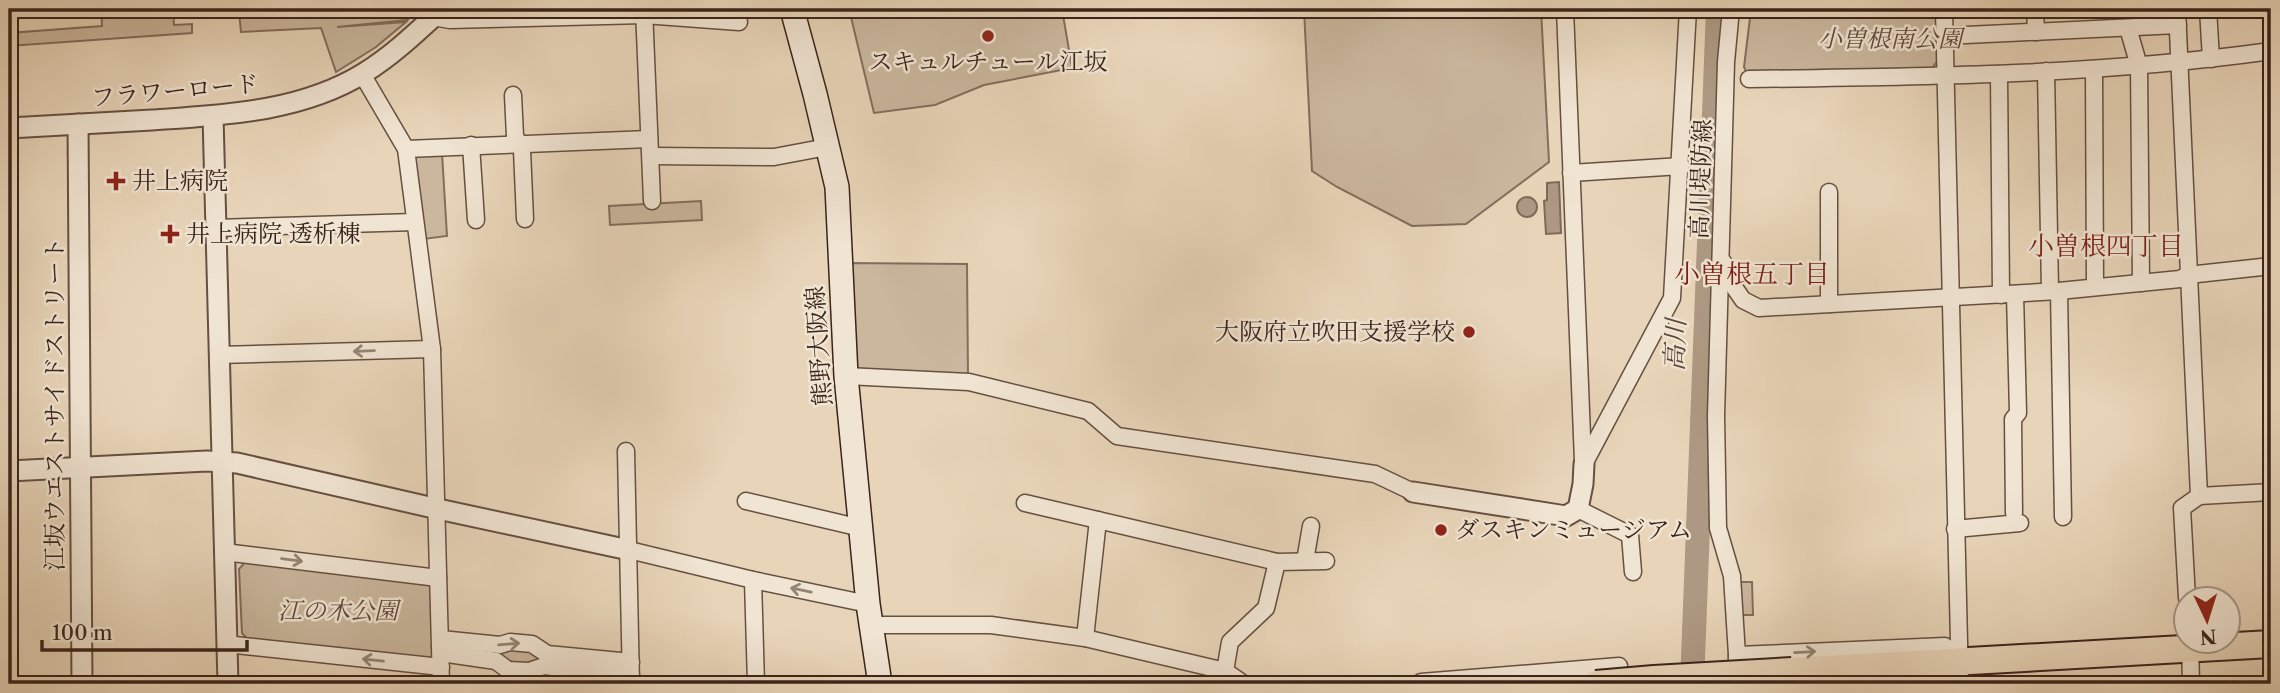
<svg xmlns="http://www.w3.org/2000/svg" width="2280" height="693" viewBox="0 0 2280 693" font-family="'Libre Caslon Text','Noto Serif JP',serif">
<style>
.green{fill:#cab79e;stroke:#826e5c;stroke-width:2}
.water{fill:#ad9983;stroke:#7f6a59;stroke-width:2}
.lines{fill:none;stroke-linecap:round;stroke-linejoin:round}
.river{stroke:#ad9983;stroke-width:24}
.minor-casing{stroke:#665042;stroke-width:19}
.tertiary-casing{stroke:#665042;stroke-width:23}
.secondary-casing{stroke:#3a241b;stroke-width:26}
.trunk-casing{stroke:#3a241b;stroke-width:30}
.minor{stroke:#f0e4d2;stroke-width:16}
.tertiary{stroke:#f0e4d2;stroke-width:19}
.secondary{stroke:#f0e4d2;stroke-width:23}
.trunk{stroke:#e8d5b9;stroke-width:26}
.trunk-bridge-casing{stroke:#3a241b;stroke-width:30;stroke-linecap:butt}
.trunk-bridge{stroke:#e8d5b9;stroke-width:26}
.oneway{stroke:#958476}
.poi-dot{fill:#8f2418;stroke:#f0e4d2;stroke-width:2.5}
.labels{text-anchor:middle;stroke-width:5;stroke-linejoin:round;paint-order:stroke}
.park-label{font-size:24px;font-style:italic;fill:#5e493c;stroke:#f0e4d2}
.poi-label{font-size:24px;fill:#3a241b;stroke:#f0e4d2;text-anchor:start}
.street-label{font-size:24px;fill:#3a241b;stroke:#f0e4d2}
.neighbourhood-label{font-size:26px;fill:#7a1f14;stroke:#f0e4d2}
.water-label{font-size:26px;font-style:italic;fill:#5c473a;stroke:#f0e4d2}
</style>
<rect width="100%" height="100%" fill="#e8d5b9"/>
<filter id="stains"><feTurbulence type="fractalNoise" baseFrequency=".00286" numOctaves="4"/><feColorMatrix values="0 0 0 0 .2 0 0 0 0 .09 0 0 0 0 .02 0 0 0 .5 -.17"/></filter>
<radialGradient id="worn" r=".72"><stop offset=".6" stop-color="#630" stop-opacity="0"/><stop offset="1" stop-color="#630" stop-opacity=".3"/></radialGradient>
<!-- green -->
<g class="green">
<path d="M 101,9 L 173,9 L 174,25 L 192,24 L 192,33 L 9,46 L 9,33 L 102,26 Z"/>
<path d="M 260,9 L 420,9 L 407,20 L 337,27 L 406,22 L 376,47 L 336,72 L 321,28 L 241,32 L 239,11 Z"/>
<path d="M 849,9 L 1062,9 L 1072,68 L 984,85 L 935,105 L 874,113 Z"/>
<path d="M 1304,9 L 1541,9 L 1549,162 L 1466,224 L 1412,226 L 1337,187 L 1312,171 Z"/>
<path d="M 1938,9 L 1938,61 L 1932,68 L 1746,71 L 1744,67 L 1751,10 Z"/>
<path d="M 442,153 L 447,236 L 424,239 L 413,160 L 417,154 Z"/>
<path d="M 701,201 L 702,220 L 610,225 L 609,206 Z"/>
<path d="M 848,263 L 967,264 L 968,376 L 858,370 L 853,364 Z"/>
<path d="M 246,561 L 428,582 L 434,588 L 436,654 L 429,661 L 247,639 L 242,633 L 239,569 Z"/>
<path d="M 1739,582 L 1752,582 L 1753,615 L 1739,615 Z"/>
<path d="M 514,649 L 530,650 L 541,656 L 541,661 C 526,665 515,664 501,658 L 502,652 Z"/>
</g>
<!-- water -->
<g class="water">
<path d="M 1559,182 L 1561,233 L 1546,234 L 1544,201 L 1547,200 L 1547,183 Z"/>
<circle cx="1527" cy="207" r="10"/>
</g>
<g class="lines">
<!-- river -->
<path class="river" d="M 1692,684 L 1718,9"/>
<!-- minor casing -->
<g class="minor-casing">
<g id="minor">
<path d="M 644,9 L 652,201"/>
<path d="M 1565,9 L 1583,461"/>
<path d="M 1731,9 L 1726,62 L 1716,416 L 1718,528 L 1732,576 L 1737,655 L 1736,683"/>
<path d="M 1944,9 L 1960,684"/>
<path d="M 2035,9 L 2036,32"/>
<path d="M 2177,9 L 2199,496 L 2182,508 L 2187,598"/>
<path d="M 2208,9 L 2211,59"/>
<path d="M 433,17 L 450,20 L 644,15 L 739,22"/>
<path d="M 2128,28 L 2139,66 L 2141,283"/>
<path d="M 1945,36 L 2178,25"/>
<path d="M 2094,69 L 2095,287"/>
<path d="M 2046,71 L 2050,291"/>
<path d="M 362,74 L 406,149 L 432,349 L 441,684"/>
<path d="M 1999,74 L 2001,295"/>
<path d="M 1749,79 C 1923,77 2098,75 2271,51"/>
<path d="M 513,95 L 515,136 L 522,150 L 525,219"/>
<path d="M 471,145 L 476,220"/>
<path d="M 406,149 L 649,139"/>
<path d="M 651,156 L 774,157 L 827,147"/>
<path d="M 1571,173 L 1681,166"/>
<path d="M 216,228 L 415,222"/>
<path d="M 1724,263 L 1734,287 L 1743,300 L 1759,308 L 2059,291 L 2180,279 L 2188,275 L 2271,266"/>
<path d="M 2059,291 L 2063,517"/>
<path d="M 1829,304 L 1829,192"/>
<path d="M 219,355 L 432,349"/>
<path d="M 846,376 L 969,382 L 1088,411 L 1117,436 L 1375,474 L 1413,492"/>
<path d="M 626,451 L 631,684"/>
<path d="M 1584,464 L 1672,298 L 1688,9"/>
<path d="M 2199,496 L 2271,492"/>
<path d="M 746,501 L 861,528"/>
<path d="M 1025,503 L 1277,562 L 1326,561"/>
<path d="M 1578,509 L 1630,535 L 1633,572"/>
<path d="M 2014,513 L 2013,419 L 2018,413 L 2015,294"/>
<path d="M 1955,529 L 2020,523"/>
<path d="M 629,550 L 753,580 L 868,604"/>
<path d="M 224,552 L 438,578"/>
<path d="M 1305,561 L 1311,526"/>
<path d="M 753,580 L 756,684"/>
<path d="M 871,625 L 991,625 L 1085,638 L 1225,671 L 1244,684"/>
<path d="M 1085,638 L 1098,520"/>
<path d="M 441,639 L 500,645 L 510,642 L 532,644 L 547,654 L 631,662"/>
<path d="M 2190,641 L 2191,684"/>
<path d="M 226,644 L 441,667"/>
<path d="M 441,653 L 496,661 L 508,670 L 529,671 L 544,666 L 631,676"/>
<path d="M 1737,655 L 1945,646 L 1960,662 L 1947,682 L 1905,684"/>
<path d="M 1225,671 L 1230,642 L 1266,608 L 1277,562"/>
<path d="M 1419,684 L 1421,682 L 1619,666 L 1621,684"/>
</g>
</g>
<!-- tertiary casing -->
<g class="tertiary-casing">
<g id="tertiary">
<path d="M 213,116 L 228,684"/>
<path d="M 78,124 L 82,684"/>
<path d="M 9,128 C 57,125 105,123 152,120 C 224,115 301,112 364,73 C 393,55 417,32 442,9"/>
<path d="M 9,471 L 207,461 L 237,463 L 438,509 L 629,550"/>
<path d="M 1413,492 L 1566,516 L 1578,509 L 1583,484 L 1584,464"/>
</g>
</g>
<!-- secondary casing -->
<g class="secondary-casing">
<path id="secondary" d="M 792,9 L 815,94 L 837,187 L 846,376 L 868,604 L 880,684"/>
</g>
<!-- trunk casing -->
<g class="trunk-casing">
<path id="trunk" d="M 1792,671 L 2271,644"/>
</g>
<!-- minor -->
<use href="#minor" class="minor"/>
<!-- tertiary -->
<use href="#tertiary" class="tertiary"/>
<!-- secondary -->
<use href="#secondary" class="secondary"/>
<!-- trunk -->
<use href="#trunk" class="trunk"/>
<!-- trunk-bridge casing -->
<g class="trunk-bridge-casing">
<path id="trunk-bridge" d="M 1596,684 L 1654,679 L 1792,671"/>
</g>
<!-- trunk-bridge -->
<use href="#trunk-bridge" class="trunk-bridge"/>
</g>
<!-- one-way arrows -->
<defs><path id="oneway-shaft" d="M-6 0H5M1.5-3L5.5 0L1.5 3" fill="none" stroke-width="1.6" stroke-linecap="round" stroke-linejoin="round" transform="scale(1.75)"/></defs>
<g class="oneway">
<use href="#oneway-shaft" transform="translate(364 351) rotate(178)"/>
<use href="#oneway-shaft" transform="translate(292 560) rotate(7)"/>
<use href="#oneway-shaft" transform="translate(801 590) rotate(-168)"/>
<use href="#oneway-shaft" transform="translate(509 644) rotate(-5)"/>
<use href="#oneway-shaft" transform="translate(1805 652) rotate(-3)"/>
<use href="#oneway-shaft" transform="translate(373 660) rotate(-174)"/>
</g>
<!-- markers -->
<g class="poi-dot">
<circle cx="988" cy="36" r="7"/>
<path d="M112.5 170.5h7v7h7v7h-7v7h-7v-7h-7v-7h7z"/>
<path d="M166.5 223.5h7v7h7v7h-7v7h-7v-7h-7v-7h7z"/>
<circle cx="1469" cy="332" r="7"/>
<circle cx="1441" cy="530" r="7"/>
</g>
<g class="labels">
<!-- park labels -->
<g class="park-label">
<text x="1890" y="47">小曽根南公園</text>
<text x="338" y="619">江の木公園</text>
</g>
<!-- poi labels -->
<g class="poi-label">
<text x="988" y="70" text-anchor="middle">スキュルチュール江坂</text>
<text x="132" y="189">井上病院</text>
<text x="186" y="242">井上病院 透析棟</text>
<text x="1455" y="340" text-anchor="end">大阪府立吹田支援学校</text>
<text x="1455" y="538">ダスキンミュージアム</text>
</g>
<!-- street labels -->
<g class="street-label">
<text transform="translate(175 91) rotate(-5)" y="8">フラワーロード</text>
<text transform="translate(1701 179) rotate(-88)" y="8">高川堤防線</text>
<text transform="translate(819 346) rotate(-94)" y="8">熊野大阪線</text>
<text transform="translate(55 404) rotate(-90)" y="8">江坂ウエストサイドストリート</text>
</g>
<!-- neighbourhood labels -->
<g class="neighbourhood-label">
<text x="2106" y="255">小曽根四丁目</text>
<text x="1752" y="283">小曽根五丁目</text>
</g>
<!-- water labels -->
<g class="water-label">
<text transform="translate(1675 345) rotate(-88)" y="9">高川</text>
</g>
</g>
<!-- margin -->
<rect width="2280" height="693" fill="none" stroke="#e8d5b9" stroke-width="35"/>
<rect x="10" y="10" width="2259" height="672" fill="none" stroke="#3a241b" stroke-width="3.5"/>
<rect x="18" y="18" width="2245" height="658" fill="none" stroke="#3a241b" stroke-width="2"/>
<!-- north arrow -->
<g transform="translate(2207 620) rotate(176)"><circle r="33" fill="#f0e4d2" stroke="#a79789" stroke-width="2"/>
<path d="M0-5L12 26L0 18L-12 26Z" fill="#8f2418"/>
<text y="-10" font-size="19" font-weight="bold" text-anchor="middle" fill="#3a241b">N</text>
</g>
<!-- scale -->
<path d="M42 640v10h205v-10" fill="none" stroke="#3a241b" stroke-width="3.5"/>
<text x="52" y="640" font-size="21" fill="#3a241b" stroke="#f0e4d2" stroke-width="5" paint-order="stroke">100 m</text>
<rect width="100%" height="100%" filter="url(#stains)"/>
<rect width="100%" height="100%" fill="url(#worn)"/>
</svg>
